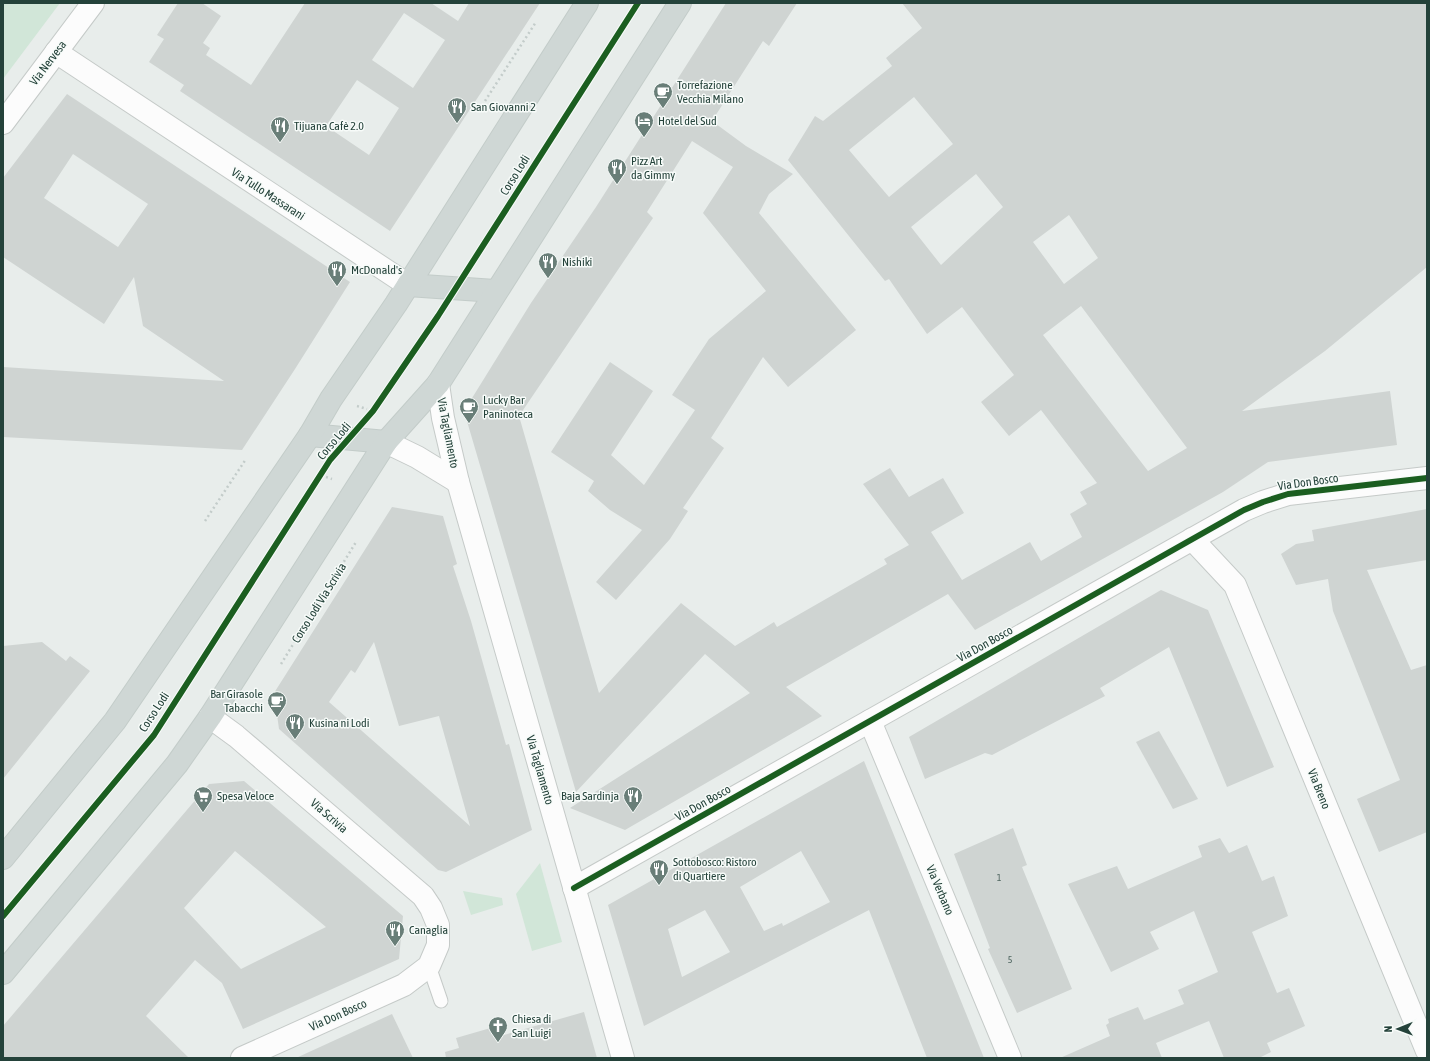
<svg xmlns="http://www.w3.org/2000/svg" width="1430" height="1061" viewBox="0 0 1430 1061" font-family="'Asap Condensed',sans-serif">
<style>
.green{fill:#d1e6d8}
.building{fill:#cfd4d2;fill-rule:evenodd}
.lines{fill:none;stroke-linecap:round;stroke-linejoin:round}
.lane-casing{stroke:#c5cac8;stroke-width:15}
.street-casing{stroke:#c5cac8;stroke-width:24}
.primary-casing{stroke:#c3ccc9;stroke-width:24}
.path{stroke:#c3ccca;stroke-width:2.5;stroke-dasharray:2 3;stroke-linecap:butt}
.lane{stroke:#fcfcfc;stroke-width:13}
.street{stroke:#fcfcfc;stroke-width:22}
.primary{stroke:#cfd7d5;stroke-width:22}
.cycleway-casing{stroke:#f7fbf9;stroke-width:8}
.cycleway{stroke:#1b5e20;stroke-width:6}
.labels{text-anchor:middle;stroke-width:3;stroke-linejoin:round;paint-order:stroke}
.number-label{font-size:10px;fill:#506761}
.street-label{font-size:12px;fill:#24423a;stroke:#f7fbf9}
.poi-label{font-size:12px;fill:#24423a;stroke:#f7fbf9;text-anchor:start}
</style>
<rect width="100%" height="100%" fill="#e8edeb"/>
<!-- green -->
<g class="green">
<path d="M 3,3 L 60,3 L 3,79 Z"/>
<path d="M 540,863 L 562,942 L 532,951 L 516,894 Z"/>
<path d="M 463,891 L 502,898 L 503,905 L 471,915 Z"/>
</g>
<!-- building -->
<g class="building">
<path d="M 178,3 L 202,3 L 221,16 L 203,43 L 210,48 L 206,55 L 251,85 L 305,3 L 431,3 L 458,21 L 469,3 L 540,3 L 390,231 L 180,91 L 184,85 L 149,62 L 164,39 L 157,35 ZM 404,13 L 445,40 L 413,88 L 372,60 ZM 357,80 L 399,108 L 369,155 L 326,126 Z"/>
<path d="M 726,3 L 797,3 L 769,46 L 763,41 L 712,121 L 746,146 L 793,174 L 769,194 L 759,213 L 856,330 L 788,387 L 763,357 L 711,438 L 724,448 L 683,508 L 688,511 L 670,539 L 616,600 L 596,582 L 642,530 L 610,510 L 588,491 L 594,481 L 551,452 L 610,362 L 653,391 L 611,455 L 644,485 L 695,410 L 672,395 L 709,339 L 766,291 L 703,213 L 733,167 L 692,141 L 647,212 L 653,218 L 519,416 L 599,693 L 681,603 L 735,646 L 774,622 L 777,627 L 887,564 L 884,559 L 909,545 L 863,484 L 890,468 L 909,497 L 943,478 L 964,513 L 931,532 L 962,580 L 1030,542 L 1041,561 L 1082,537 L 1070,514 L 1087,504 L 1080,492 L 1097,483 L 1041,410 L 1009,436 L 981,402 L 1014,375 L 986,339 L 962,307 L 927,334 L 889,279 L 885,281 L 788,160 L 815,116 L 823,121 L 892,66 L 886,58 L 922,28 L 902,3 L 1427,3 L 1427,267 L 1325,351 L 1242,411 L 1390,391 L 1397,445 L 1268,462 L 1223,492 L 975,630 L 948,594 L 786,687 L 822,716 L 625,830 L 570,808 L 750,693 L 705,654 L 576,792 L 464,411 L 531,303 L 596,207 ZM 914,97 L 953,144 L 889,197 L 849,150 ZM 976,174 L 1003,207 L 941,265 L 911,227 ZM 1069,215 L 1098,258 L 1064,284 L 1033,242 ZM 1081,306 L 1187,448 L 1148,471 L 1043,335 Z"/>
<path d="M 67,94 L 350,282 L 295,369 L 242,450 L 3,437 L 3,367 L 224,381 L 143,326 L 134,277 L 104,324 L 3,257 L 3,178 ZM 73,154 L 148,204 L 118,247 L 44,198 Z"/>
<path d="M 392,507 L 443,516 L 457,564 L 453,566 L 471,621 L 506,745 L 509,744 L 532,830 L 446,872 L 438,870 L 279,729 L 274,693 ZM 374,642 L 399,726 L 439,716 L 470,826 L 329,702 L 351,670 L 355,673 Z"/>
<path d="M 1427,509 L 1427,560 L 1367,570 L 1411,670 L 1427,665 L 1427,832 L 1379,852 L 1357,799 L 1400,780 L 1333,611 L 1328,579 L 1296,585 L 1281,554 L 1296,544 L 1314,541 L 1312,530 Z"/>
<path d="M 1161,590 L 1208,610 L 1274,767 L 1227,787 L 1169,647 L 1100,688 L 1105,696 L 992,755 L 985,753 L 925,779 L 909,737 Z"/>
<path d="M 42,642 L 66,661 L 70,656 L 90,671 L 3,779 L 3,646 Z"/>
<path d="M 1159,731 L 1198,799 L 1173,809 L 1136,742 Z"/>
<path d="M 864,761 L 984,1058 L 927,1058 L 869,910 L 644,1026 L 608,905 ZM 801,851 L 830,902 L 783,926 L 782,923 L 764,931 L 740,887 ZM 705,910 L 730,952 L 682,977 L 668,929 Z"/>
<path d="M 244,781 L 403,916 L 399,959 L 243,1029 L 222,983 L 195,960 L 146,1016 L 189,1058 L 3,1058 L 3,1026 L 209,784 ZM 235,851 L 326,927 L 241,969 L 184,908 Z"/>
<path d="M 1013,828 L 1027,865 L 1022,867 L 1072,989 L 1017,1013 L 988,949 L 990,948 L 954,854 Z"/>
<path d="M 1220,838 L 1229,853 L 1247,845 L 1262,881 L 1274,876 L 1288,916 L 1252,932 L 1277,993 L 1289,988 L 1305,1026 L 1267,1043 L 1271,1052 L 1259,1058 L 1224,1058 L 1209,1021 L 1156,1043 L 1162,1058 L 1060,1058 L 1110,1036 L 1106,1025 L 1109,1023 L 1108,1019 L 1138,1007 L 1144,1020 L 1184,1004 L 1178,990 L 1218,972 L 1194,911 L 1150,932 L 1159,949 L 1111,972 L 1068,884 L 1117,866 L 1128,889 L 1202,857 L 1198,846 Z"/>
<path d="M 584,1012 L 597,1058 L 446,1058 L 445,1052 L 459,1048 L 456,1038 L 501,1025 L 504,1035 Z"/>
<path d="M 392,1014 L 413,1058 L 296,1058 Z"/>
</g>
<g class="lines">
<!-- lane casing -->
<g class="lane-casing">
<path id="lane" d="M 429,966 L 441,1001"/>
</g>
<!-- street casing -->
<g class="street-casing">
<g id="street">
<path d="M 56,52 L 408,285"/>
<path d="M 3,123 L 93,3"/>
<path d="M 438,384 L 443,418 L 458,482 L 623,1058"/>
<path d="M 386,442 L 417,457 L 458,482"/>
<path d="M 1192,539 L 1235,585 L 1427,1051"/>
<path d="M 210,717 L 236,736 L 423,896 L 431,908 L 438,925 L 438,945 L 429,966 L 404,985 L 242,1058"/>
<path d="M 870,721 L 1010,1058"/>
<path d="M 574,888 L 1244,510 L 1263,502 L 1288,494 L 1427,478"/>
</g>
</g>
<!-- primary casing -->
<g class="primary-casing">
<g id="primary">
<path d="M 408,285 L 495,291"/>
<path d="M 310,435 L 386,442"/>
<path d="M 3,858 L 115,721 L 310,435 L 331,399 L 396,304 L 587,3"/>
<path d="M 3,973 L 177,764 L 210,717 L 386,442 L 438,384 L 680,3"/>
</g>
</g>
<!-- path -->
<g class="path">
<path d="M 485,101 L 536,22"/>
<path d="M 357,406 L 367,409"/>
<path d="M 326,477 L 332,479"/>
<path d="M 205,521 L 246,459"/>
<path d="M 281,664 L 356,542"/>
</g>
<!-- lane -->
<use href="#lane" class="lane"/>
<!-- street -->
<use href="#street" class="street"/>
<!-- primary -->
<use href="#primary" class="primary"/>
<!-- cycleway casing -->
<g class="cycleway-casing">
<g id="cycleway">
<path d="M 574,888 L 1244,510 L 1263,502 L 1288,494 L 1427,478"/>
<path d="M 3,916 L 154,735 L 330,460 L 373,411 L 438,316 L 638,3"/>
</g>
</g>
<!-- cycleway -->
<use href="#cycleway" class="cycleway"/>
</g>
<!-- icons -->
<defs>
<g id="cafe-pin" transform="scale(1)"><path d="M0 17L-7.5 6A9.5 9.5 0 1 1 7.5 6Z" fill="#697e78" stroke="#f7fbf9"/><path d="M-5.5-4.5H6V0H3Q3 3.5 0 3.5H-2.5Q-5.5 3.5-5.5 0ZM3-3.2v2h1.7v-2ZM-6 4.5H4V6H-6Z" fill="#fff"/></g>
<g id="restaurant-pin" transform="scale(1)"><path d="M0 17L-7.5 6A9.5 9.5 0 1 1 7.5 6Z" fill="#697e78" stroke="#f7fbf9"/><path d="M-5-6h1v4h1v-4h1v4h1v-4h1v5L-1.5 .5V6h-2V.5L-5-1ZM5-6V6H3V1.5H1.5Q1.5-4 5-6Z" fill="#fff"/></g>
<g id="hotel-pin" transform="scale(1)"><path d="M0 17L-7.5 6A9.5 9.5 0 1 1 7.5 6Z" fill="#697e78" stroke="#f7fbf9"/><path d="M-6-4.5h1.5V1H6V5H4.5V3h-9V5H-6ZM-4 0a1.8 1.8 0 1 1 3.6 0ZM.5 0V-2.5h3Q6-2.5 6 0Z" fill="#fff"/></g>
<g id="supermarket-pin" transform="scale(1)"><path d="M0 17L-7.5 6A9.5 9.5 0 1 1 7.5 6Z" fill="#697e78" stroke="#f7fbf9"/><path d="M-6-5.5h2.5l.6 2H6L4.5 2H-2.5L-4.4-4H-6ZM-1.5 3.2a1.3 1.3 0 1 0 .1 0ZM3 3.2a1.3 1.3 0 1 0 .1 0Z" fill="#fff"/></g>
<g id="church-pin" transform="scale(1)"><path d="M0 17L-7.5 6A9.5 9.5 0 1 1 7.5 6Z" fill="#697e78" stroke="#f7fbf9"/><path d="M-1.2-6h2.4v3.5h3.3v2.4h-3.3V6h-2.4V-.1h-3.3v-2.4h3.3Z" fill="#fff"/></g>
</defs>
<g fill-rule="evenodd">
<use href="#cafe-pin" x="663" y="92"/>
<use href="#restaurant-pin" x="457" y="107"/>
<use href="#hotel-pin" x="644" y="121"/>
<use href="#restaurant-pin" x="280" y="126"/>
<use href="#restaurant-pin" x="617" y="168"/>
<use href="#restaurant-pin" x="548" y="262"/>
<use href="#restaurant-pin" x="337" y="270"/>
<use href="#cafe-pin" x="469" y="407"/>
<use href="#cafe-pin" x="277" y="701"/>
<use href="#restaurant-pin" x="295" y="723"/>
<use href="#supermarket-pin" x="203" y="796"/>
<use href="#restaurant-pin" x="633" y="796"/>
<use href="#restaurant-pin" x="659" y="869"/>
<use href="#restaurant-pin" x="395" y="930"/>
<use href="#church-pin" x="498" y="1026"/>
</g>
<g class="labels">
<!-- number labels -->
<g class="number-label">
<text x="999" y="881">1</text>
<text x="1010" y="963">5</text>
</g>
<!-- street labels -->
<g class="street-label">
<text transform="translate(48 63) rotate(-53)" y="4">Via Nervesa</text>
<text transform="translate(515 175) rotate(-58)" y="4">Corso Lodi</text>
<text transform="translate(268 194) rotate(33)" y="4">Via Tullo Massarani</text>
<text transform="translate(448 433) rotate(79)" y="4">Via Tagliamento</text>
<text transform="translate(334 441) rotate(-50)" y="4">Corso Lodi</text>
<text transform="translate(1308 482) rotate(-8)" y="4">Via Don Bosco</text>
<text transform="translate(319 603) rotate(-58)" y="4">Corso Lodi Via Scrivia</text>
<text transform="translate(985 644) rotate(-29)" y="4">Via Don Bosco</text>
<text transform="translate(154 712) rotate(-57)" y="4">Corso Lodi</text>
<text transform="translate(540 770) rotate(74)" y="4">Via Tagliamento</text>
<text transform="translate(1319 789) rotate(68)" y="4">Via Breno</text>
<text transform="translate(703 803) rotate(-29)" y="4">Via Don Bosco</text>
<text transform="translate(329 816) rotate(41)" y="4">Via Scrivia</text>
<text transform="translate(940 890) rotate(67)" y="4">Via Verbano</text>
<text transform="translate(338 1015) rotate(-24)" y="4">Via Don Bosco</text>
</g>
<!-- poi labels -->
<g class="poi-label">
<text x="677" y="89">Torrefazione<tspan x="677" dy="14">Vecchia Milano</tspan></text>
<text x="471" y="111">San Giovanni 2</text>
<text x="658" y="125">Hotel del Sud</text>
<text x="294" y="130">Tijuana Cafè 2.0</text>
<text x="631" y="165">Pizz Art<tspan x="631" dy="14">da Gimmy</tspan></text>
<text x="562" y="266">Nishiki</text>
<text x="351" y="274">McDonald's</text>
<text x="483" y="404">Lucky Bar<tspan x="483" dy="14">Paninoteca</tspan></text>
<text x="263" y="698" text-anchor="end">Bar Girasole<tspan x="263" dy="14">Tabacchi</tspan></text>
<text x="309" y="727">Kusina ni Lodi</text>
<text x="217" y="800">Spesa Veloce</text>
<text x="619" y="800" text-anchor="end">Baja Sardinja</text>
<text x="673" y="866">Sottobosco: Ristoro<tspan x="673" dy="14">di Quartiere</tspan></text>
<text x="409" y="934">Canaglia</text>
<text x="512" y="1023">Chiesa di<tspan x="512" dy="14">San Luigi</tspan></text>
</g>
</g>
<!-- border -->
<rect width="1430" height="1061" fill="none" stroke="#24423a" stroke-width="8"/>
<!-- north arrow -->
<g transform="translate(1398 1029) rotate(269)" stroke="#f7fbf9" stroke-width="3" paint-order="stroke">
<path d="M0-3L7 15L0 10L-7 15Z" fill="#24423a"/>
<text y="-6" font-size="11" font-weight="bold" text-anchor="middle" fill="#24423a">N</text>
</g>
</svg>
